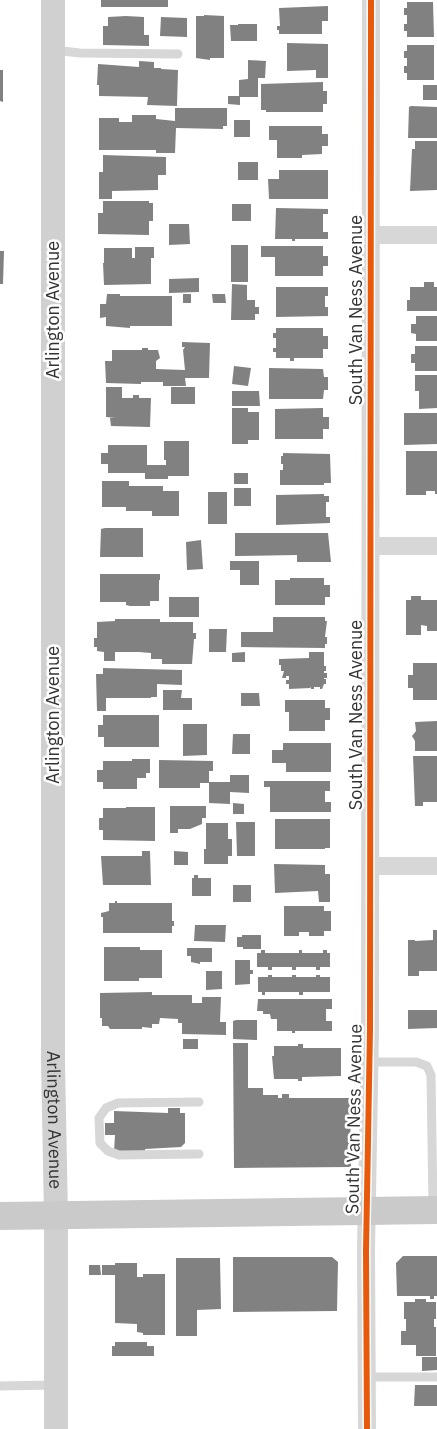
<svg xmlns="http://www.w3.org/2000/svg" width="437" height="1429" viewBox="0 0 437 1429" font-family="'IBM Plex Sans',sans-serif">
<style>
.building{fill:#818181}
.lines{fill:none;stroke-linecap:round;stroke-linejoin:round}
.lane{stroke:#d7d7d7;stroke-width:9}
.street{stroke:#d7d7d7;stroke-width:18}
.secondary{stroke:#d0d0d0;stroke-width:24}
.primary{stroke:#cacaca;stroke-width:28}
.cycleway-casing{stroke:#fff;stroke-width:9}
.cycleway{stroke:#e8590c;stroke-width:6}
.labels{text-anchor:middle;stroke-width:5;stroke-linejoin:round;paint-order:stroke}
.street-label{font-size:18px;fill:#333;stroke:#fff}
</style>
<rect width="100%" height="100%" fill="#fff"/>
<!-- building -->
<g class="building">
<rect x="101" y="0" width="67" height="7"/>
<path d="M 407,2 L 433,2 L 434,37 L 407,37 L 407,31 L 404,31 L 404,24 L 407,24 L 407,15 L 404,15 L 404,8 L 407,8 Z"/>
<path d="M 328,6 L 328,21 L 322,21 L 322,34 L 279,34 L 279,30 L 277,30 L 277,26 L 280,26 L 279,8 Z"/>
<path d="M 204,15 L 224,16 L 224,58 L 210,58 L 210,60 L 196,58 L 196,16 L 204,16 Z"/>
<path d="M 126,16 L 144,17 L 144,35 L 149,35 L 149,46 L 103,45 L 103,26 L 108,26 L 108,17 Z"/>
<path d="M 161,17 L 187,18 L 187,37 L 160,36 Z"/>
<path d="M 238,24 L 257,24 L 257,41 L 231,41 L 230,25 L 238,25 Z"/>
<path d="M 287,43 L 328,44 L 328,78 L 316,78 L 316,70 L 287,71 Z"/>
<path d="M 407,45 L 434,45 L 434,80 L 407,80 L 407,73 L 404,73 L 404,66 L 407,66 L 407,58 L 404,58 L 404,51 L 407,51 Z"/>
<path d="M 248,60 L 266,61 L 265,78 L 258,78 L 258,97 L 240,97 L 240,105 L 228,104 L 228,96 L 239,96 L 239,80 L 248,79 Z"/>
<path d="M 139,61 L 154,62 L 154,68 L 161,68 L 161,69 L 178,70 L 177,106 L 147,105 L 148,97 L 99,96 L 99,85 L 97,85 L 98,64 L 139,67 Z"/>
<path d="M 0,70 L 3,70 L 3,102 L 0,101 Z"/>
<path d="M 323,82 L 323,91 L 327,91 L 327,104 L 323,104 L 323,112 L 266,112 L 266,110 L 261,110 L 261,84 Z"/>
<rect x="423" y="85" width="14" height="15"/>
<path d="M 411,106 L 437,107 L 437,138 L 408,138 L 409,107 Z"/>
<path d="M 175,108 L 227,108 L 227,126 L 223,126 L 223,129 L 176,128 L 175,153 L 156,153 L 156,150 L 99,150 L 99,118 L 119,118 L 119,122 L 132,122 L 132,115 L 156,115 L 156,119 L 175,121 Z"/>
<rect x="234" y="120" width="16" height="17"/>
<path d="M 269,126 L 322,126 L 322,134 L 328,134 L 328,146 L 322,146 L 322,154 L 302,155 L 302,158 L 277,158 L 277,140 L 269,140 Z"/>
<path d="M 415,141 L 437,141 L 437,190 L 410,191 L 412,149 L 415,149 Z"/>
<path d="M 103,155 L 166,157 L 166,175 L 158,175 L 158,190 L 112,191 L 112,199 L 99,199 L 99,172 L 103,172 Z"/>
<rect x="238" y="162" width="20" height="18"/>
<path d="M 279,170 L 328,170 L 328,199 L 269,199 L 268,179 L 279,179 Z"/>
<path d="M 103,201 L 149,201 L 149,203 L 153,203 L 153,221 L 149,221 L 149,235 L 98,234 L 98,213 L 103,213 Z"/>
<rect x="232" y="204" width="19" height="17"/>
<path d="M 276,208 L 328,209 L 328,214 L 323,214 L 323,232 L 328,232 L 328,239 L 295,239 L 295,241 L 292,241 L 292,239 L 275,239 Z"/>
<path d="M 169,224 L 189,224 L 190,244 L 169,245 Z"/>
<rect x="231" y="245" width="17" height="37"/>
<path d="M 261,246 L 323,246 L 323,256 L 328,256 L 328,266 L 323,266 L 323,276 L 275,276 L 275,257 L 261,257 Z"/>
<path d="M 135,247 L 154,247 L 154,258 L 151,258 L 151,284 L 104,285 L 103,263 L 104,263 L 104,248 L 132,248 L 132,258 L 135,258 Z"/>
<path d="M 0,251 L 4,251 L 3,284 L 0,284 Z"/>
<path d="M 199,278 L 199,292 L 169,293 L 169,279 Z"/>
<path d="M 424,282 L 434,282 L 434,287 L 437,287 L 437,311 L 407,311 L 407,300 L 410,300 L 410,287 L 424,287 Z"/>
<path d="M 232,284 L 247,285 L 247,300 L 255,300 L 255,307 L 259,307 L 259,314 L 255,314 L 255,320 L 231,320 Z"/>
<path d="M 276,287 L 328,287 L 328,296 L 325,296 L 325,307 L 328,307 L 328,316 L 276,317 Z"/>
<path d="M 107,294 L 120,294 L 120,296 L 172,296 L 172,326 L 130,326 L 130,328 L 106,326 L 106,317 L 100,318 L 100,304 L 106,304 Z"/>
<rect x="183" y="294" width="8" height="9"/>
<path d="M 212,294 L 225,294 L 226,303 L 213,303 Z"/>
<path d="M 416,316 L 437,316 L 437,341 L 416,341 L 416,334 L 411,333 L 411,324 L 416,324 Z"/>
<path d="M 276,328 L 323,328 L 323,336 L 328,336 L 328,349 L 323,349 L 323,358 L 294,358 L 294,361 L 290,361 L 290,358 L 276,358 L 276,352 L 273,352 L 273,348 L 276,348 L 276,338 L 273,338 L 273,333 L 276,333 Z"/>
<path d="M 182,342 L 210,343 L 209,378 L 185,378 L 186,386 L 163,386 L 163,382 L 141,382 L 141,384 L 106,383 L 105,361 L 112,361 L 112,350 L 142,350 L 142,348 L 148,348 L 148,350 L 158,350 L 160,358 L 156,361 L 156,369 L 185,370 L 183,350 L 185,347 L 182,347 Z"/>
<path d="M 415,346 L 437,346 L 437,371 L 415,371 L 415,363 L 411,363 L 411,354 L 415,354 Z"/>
<path d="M 234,366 L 251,368 L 248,386 L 232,384 Z"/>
<path d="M 269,368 L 323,369 L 324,377 L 328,377 L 328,390 L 324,390 L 323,399 L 269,399 Z"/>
<path d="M 415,375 L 437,375 L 437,408 L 419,409 L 419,391 L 415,391 Z"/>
<path d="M 106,387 L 122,387 L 122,398 L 133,398 L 133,395 L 139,395 L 139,398 L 151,398 L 150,427 L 111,426 L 110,418 L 115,418 L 106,417 Z"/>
<rect x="171" y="387" width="24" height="17"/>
<path d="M 232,391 L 259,391 L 260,406 L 232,406 Z"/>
<path d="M 232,408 L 248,408 L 248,412 L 259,412 L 259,440 L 248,440 L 248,444 L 232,444 Z"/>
<path d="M 323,408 L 323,417 L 329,417 L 329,429 L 323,429 L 323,439 L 275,439 L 275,409 Z"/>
<path d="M 404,413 L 437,413 L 437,444 L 404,445 Z"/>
<path d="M 164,441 L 189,441 L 189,476 L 168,476 L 168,479 L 145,479 L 145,473 L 108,473 L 108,464 L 101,464 L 101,453 L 108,453 L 108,445 L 147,445 L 147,465 L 166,465 L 166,460 L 164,460 Z"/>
<path d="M 406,451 L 437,451 L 437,494 L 435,494 L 435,491 L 426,491 L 426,495 L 406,495 Z"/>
<path d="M 283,453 L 330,454 L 331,483 L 324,483 L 324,485 L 280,485 L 280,470 L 283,470 L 283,464 L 281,464 L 281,456 L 283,456 Z"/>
<rect x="234" y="473" width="14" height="11"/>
<path d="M 102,481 L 129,481 L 129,486 L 163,486 L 163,491 L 179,491 L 179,516 L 152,516 L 152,511 L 126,511 L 126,507 L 102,507 Z"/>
<rect x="234" y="488" width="17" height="18"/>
<rect x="208" y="492" width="19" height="32"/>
<path d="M 324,494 L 324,496 L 329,496 L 329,502 L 326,502 L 326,517 L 330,517 L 330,523 L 276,525 L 276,495 Z"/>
<path d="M 105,528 L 143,528 L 143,557 L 100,557 L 101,529 Z"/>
<path d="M 235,533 L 328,533 L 331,562 L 297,562 L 297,555 L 235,556 Z"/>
<path d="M 201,540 L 203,569 L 187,570 L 186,542 Z"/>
<path d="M 230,561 L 259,561 L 259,585 L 240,585 L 240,570 L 230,570 Z"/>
<path d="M 100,574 L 160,574 L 160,580 L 159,580 L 159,601 L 150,601 L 150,606 L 130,606 L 126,605 L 126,602 L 100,602 Z"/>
<path d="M 290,578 L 324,578 L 324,585 L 330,585 L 330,597 L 325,597 L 325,605 L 275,605 L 275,580 L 290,580 Z"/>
<path d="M 411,596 L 421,596 L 421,600 L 437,600 L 437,631 L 427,631 L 427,626 L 421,625 L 421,635 L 406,635 L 406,600 L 411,600 Z"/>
<rect x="169" y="597" width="30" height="20"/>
<path d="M 273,617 L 325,617 L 325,621 L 327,621 L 325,637 L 327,637 L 327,644 L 325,644 L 325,648 L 241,647 L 241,632 L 273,632 Z"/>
<path d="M 115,619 L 160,619 L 160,622 L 193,622 L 193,633 L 196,633 L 196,639 L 194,639 L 192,664 L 162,664 L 162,659 L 151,659 L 151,653 L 139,652 L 115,652 L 115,661 L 104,661 L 104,652 L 97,651 L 97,647 L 94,647 L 94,638 L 97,638 L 97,622 L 115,621 Z"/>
<path d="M 209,629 L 227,629 L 226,652 L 209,652 Z"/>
<path d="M 245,652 L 245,662 L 232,662 L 232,653 Z"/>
<path d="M 309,652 L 324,652 L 324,666 L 326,666 L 326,671 L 324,671 L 324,673 L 327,673 L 327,678 L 324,678 L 324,679 L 326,679 L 326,684 L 324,684 L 322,689 L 320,689 L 320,687 L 314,687 L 314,689 L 311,689 L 311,687 L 310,688 L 289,689 L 289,684 L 286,684 L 286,680 L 289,680 L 289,676 L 286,676 L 286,678 L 282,678 L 284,671 L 281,671 L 281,665 L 279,665 L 279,659 L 309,658 Z"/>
<path d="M 413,663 L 437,663 L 437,700 L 413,700 L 413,688 L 408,688 L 408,675 L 413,675 Z"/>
<path d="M 103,668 L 182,670 L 182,685 L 157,684 L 157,697 L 151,697 L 151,698 L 106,698 L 106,711 L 97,711 L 96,674 L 103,674 Z"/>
<path d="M 163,690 L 182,690 L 181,698 L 192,698 L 192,710 L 163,710 Z"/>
<path d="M 241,693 L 259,693 L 260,706 L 241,706 Z"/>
<path d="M 285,700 L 325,700 L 325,708 L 330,708 L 330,720 L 325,720 L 325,731 L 289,731 L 289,712 L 285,712 Z"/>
<path d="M 103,715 L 159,715 L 159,747 L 104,747 L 104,737 L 98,737 L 98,725 L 103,725 Z"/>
<path d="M 437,721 L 437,751 L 415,751 L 415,741 L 412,736 L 416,731 L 415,722 Z"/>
<path d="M 183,724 L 207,724 L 207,755 L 183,756 Z"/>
<path d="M 233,734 L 250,734 L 250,754 L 232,754 Z"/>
<path d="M 283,743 L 331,743 L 331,772 L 286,772 L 286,763 L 272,763 L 272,750 L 283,750 Z"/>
<path d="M 413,756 L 437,756 L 437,802 L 423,802 L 423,806 L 415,806 Z"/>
<path d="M 132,759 L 150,759 L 150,773 L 146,773 L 146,778 L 137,778 L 137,789 L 103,789 L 103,782 L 97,782 L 97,770 L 103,770 L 103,761 L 132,761 Z"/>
<path d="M 159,760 L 213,761 L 213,771 L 209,771 L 209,783 L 200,783 L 200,788 L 159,788 Z"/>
<path d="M 230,775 L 249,775 L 249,793 L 230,792 L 230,804 L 209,803 L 209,782 L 230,782 Z"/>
<path d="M 264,781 L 330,781 L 330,791 L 325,791 L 325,802 L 331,802 L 331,812 L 270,812 L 270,787 L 264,787 Z"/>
<path d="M 233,803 L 244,804 L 244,814 L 233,814 Z"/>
<path d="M 170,806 L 206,806 L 206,818 L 202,818 L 202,824 L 190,829 L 178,829 L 178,833 L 170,833 Z"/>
<path d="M 126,807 L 155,807 L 155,841 L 103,840 L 103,830 L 99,830 L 99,818 L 103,818 L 103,808 L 126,808 Z"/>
<path d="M 275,819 L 330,819 L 330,848 L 325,848 L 325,849 L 275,849 Z"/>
<path d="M 236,822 L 255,822 L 255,856 L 237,856 Z"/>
<path d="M 206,823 L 228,823 L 228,839 L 232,839 L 232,856 L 228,856 L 228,864 L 204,864 L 204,849 L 206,849 Z"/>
<path d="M 142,851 L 150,851 L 151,885 L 103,885 L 101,856 L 142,856 Z"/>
<path d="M 174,851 L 188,852 L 188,865 L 174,865 Z"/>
<path d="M 274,864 L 325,865 L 325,874 L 330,874 L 330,902 L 319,902 L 318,891 L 275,893 Z"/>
<path d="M 194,875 L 198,875 L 198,878 L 211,878 L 211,896 L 192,896 L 192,878 L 194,878 Z"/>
<rect x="233" y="885" width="18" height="17"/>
<path d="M 115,901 L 117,901 L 117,903 L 172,903 L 172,921 L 174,921 L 174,926 L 172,926 L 172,933 L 103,933 L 103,917 L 101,917 L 101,913 L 109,911 L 109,903 L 115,903 Z"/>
<path d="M 284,906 L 324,906 L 324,911 L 331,911 L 331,931 L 324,931 L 324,936 L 309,936 L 309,932 L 299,932 L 299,936 L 284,936 Z"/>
<path d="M 195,925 L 226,925 L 225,942 L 194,941 Z"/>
<path d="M 433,930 L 437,930 L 437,971 L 419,971 L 419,976 L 408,976 L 408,940 L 415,940 L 415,941 L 433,940 Z"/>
<path d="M 242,935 L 261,935 L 261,949 L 243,949 L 243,947 L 237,947 L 237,937 L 242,937 Z"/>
<path d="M 104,947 L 140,947 L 140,950 L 162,950 L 162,978 L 139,978 L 139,981 L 104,981 Z"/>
<path d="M 187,948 L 212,948 L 212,962 L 200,962 L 200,964 L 191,962 L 191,956 L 187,956 Z"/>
<path d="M 261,950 L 265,950 L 265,953 L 299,953 L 299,950 L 302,950 L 302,953 L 323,953 L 323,950 L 327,950 L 327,953 L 330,953 L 330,967 L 320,967 L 320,970 L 316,970 L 316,967 L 296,967 L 296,970 L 292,970 L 292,967 L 272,967 L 272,970 L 268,970 L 268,967 L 257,967 L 257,953 L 261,953 Z"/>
<path d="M 235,960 L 250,960 L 250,970 L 253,970 L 253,974 L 250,974 L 250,984 L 235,985 Z"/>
<path d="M 206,971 L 222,971 L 222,989 L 206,990 Z"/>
<path d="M 268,975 L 272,975 L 272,977 L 292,977 L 292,975 L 296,975 L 296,977 L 316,977 L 316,975 L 320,975 L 320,977 L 330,977 L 330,992 L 303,992 L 303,995 L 299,995 L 299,992 L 265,992 L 265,995 L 262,995 L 262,992 L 258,992 L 258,977 L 268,977 Z"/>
<path d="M 152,992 L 152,995 L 192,995 L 192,1003 L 202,1003 L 202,997 L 221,997 L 220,1022 L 226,1022 L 226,1035 L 182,1034 L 182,1023 L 178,1023 L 178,1019 L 160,1018 L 159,1024 L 152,1024 L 152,1028 L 142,1027 L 142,1029 L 110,1029 L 108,1026 L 102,1026 L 102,1018 L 100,1018 L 100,993 Z"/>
<path d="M 258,999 L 332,999 L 332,1009 L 326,1009 L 326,1021 L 332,1021 L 332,1031 L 295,1031 L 295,1033 L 292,1033 L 292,1031 L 277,1031 L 277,1019 L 271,1019 L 270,1014 L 263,1014 L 263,1011 L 257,1011 Z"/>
<path d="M 408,1010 L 437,1010 L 437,1028 L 408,1029 Z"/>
<path d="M 236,1020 L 257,1020 L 257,1040 L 233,1039 L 233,1021 Z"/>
<rect x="183" y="1039" width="15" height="10"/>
<path d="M 233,1043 L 248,1043 L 248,1088 L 263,1088 L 263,1095 L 278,1095 L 278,1098 L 282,1098 L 282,1094 L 289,1094 L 289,1098 L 350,1098 L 351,1167 L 234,1168 Z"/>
<path d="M 298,1044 L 303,1044 L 303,1048 L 341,1048 L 341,1076 L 302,1077 L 302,1081 L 298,1081 L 298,1079 L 274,1079 L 272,1056 L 274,1056 L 274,1046 L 298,1046 Z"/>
<path d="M 168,1108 L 180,1108 L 180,1113 L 185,1113 L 185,1143 L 181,1147 L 145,1149 L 145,1151 L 114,1151 L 115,1135 L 105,1135 L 105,1123 L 114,1123 L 114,1111 L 168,1113 Z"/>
<path d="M 403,1256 L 437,1256 L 437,1296 L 434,1296 L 434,1299 L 430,1299 L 430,1296 L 397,1296 L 396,1263 Z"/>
<path d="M 233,1257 L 332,1257 L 338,1262 L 337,1311 L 233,1312 Z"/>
<path d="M 176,1258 L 220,1258 L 221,1309 L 197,1310 L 197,1336 L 176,1336 Z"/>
<path d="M 115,1263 L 137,1263 L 137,1277 L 143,1277 L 143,1274 L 165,1274 L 165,1335 L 143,1335 L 143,1333 L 137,1332 L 137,1324 L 115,1323 L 115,1275 L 102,1275 L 102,1265 L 115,1265 Z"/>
<path d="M 89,1265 L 100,1265 L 101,1275 L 89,1275 Z"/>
<path d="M 415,1299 L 426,1299 L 426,1302 L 436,1302 L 436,1319 L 434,1319 L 434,1327 L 436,1327 L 436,1356 L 416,1356 L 416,1345 L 401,1345 L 401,1331 L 406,1331 L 406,1319 L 404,1319 L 404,1302 L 415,1302 Z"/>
<path d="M 115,1342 L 147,1342 L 147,1346 L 154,1346 L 154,1356 L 112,1356 L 112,1346 L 115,1346 Z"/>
<path d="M 422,1357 L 437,1357 L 437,1370 L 422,1371 Z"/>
<path d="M 415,1385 L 437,1385 L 437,1406 L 414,1406 Z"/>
</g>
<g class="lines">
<!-- lane -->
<g class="lane">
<path d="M 53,50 L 80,53 L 178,54"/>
<path d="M 370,1062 L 416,1062 L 427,1066 L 431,1075 L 433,1207"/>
<path d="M 199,1102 L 118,1103 L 106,1108 L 99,1118 L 100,1143 L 108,1151 L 119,1155 L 199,1154"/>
<path d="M 366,1377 L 437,1377"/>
<path d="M 0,1386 L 55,1385"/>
</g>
<!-- street -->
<g class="street">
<path d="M 371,235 L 437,235"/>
<path d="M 371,546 L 437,546"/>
<path d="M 371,866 L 437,866"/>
<path d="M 367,1429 L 366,1250 L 370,1030 L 371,0"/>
</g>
<!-- secondary -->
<path class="secondary" id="s1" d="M 53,0 L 53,1063 L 56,1215 L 56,1429"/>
<!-- primary -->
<path class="primary" d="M 0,1216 L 437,1210"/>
<!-- cycleway casing -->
<g class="cycleway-casing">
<path id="cycleway" d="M 367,1429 L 366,1250 L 370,1030 L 371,0"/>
</g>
<!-- cycleway -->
<use href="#cycleway" class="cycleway"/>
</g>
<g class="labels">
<!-- street labels -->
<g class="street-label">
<text transform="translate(53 310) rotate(-90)" y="6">Arlington Avenue</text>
<text transform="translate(356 310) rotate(-90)" y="6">South Van Ness Avenue</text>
<text transform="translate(53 715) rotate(-90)" y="6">Arlington Avenue</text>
<text transform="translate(356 715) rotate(-90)" y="6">South Van Ness Avenue</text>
<text transform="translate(354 1119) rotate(-89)" y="6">South Van Ness Avenue</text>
<text dy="6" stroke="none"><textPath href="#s1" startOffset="1120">Arlington Avenue</textPath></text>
</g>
</g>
</svg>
